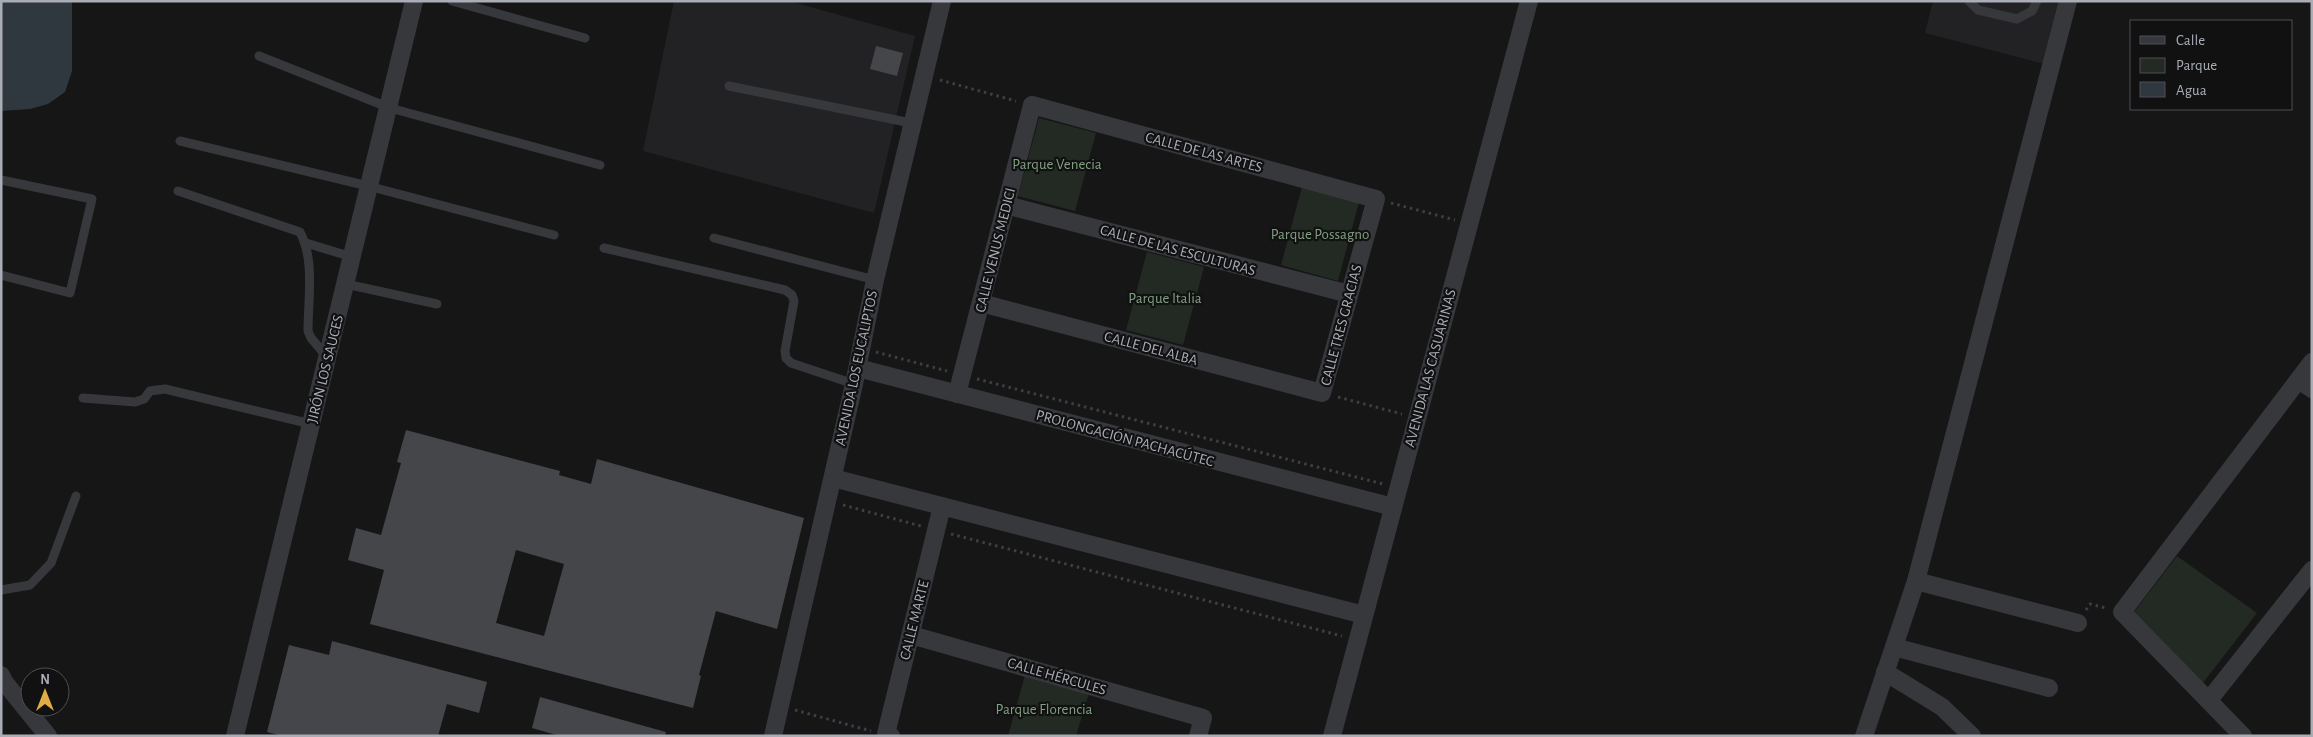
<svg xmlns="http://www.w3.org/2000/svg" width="2313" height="737" viewBox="0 0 2313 737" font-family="'Alegreya Sans',sans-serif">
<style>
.built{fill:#222224}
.green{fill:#222a23}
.water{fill:#30383f}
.building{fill:#45464a;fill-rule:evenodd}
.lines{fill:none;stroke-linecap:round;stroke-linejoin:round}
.path{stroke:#3d3f43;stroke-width:3;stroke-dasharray:2.5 4;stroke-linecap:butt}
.service{stroke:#37383c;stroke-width:9}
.minor{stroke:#37383c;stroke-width:18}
.labels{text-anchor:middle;stroke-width:4.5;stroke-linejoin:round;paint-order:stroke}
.street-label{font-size:15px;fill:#a9adb6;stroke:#111112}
.park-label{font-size:15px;fill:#829f83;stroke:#111112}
</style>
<rect width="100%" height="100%" fill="#161617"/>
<!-- built -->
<g class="built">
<path d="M 674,1 L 789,1 L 915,36 L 874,213 L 643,151 Z"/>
<path d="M 1933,1 L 2062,1 L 2045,64 L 1925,33 Z"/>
</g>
<!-- green -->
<g class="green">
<path d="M 1039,118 L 1096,133 L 1075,211 L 1018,196 Z"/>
<path d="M 1302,187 L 1359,202 L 1338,281 L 1281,265 Z"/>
<path d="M 1147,252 L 1204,267 L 1183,345 L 1126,330 Z"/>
<path d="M 2177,556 L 2257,613 L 2202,684 L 2134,612 Z"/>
<path d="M 1025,675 L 1089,693 L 1076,736 L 1008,736 Z"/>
</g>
<!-- water -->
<path class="water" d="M 1,1 L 72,1 L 72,71 L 65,92 L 48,104 L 30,109 L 1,111 Z"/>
<!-- building -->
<g class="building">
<path d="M 876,46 L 903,53 L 897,76 L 870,69 Z"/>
<path d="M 406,430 L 560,471 L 559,475 L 591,484 L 597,459 L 804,518 L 777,629 L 716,611 L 699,675 L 701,676 L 693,708 L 370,624 L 384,570 L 348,560 L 356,528 L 381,535 L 401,463 L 397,462 ZM 516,550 L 564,564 L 544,636 L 496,623 Z"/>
<path d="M 332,641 L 487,682 L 479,713 L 447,704 L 438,736 L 283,736 L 267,732 L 289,645 L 329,655 Z"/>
<path d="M 540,697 L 666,732 L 665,736 L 560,736 L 532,728 Z"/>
</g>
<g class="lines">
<!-- path -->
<g class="path">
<path d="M 940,80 L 1016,101"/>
<path d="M 1391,203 L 1455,220"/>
<path d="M 876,352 L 947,371"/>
<path d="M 977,379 L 1383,484"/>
<path d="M 1338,397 L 1402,414"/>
<path d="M 843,505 L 921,526"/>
<path d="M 951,534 L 1342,636"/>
<path d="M 2086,610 L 2090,604 L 2106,608"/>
<path d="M 795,710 L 871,731"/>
</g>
<!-- service -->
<g class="service">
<path d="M 452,1 L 585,38"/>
<path d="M 1969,1 L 1978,10 L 2017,19 L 2032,11 L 2037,1"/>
<path d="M 259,56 L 390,108 L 600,165"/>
<path d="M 729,86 L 911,123"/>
<path d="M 180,141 L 368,186 L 554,235"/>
<path d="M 1,180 L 92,199 L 70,293 L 1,275"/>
<path d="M 178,191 L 300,232 C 315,260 308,299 308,331 L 311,338 L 328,358"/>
<path d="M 714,238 L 875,280"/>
<path d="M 306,243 L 352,257"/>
<path d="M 604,248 L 785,290 L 792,295 L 794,301 L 785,351 L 786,358 L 791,363 L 854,384"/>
<path d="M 346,284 L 437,304"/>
<path d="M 83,398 L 135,402 L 144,399 L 150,391 L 165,389 L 311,424"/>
<path d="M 1,590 L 30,585 L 51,563 L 76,496"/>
</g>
<!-- minor -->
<g class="minor">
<path d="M 1006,205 L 1349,294"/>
<path d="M 858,368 L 1393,507"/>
<path d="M 2299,380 L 2312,389"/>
<path d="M 957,394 L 1032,105 L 1376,199 L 1322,393 L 981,303"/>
<path d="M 833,478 L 1364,615"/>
<path d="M 1916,581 L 2078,623"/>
<path d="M 911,635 L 1203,718 L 1198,736"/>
<path d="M 1894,647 L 2049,688"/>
<path d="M 1885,672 L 1942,707 L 1972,736"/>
<path d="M 1,675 L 5,683 L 48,736"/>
<path d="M 2209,700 L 2312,570"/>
<path d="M 235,736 L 414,1"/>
<path d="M 773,736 L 854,384 L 875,280 L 942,1"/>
<path d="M 891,736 L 886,734 L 942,506"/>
<path d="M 1332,736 L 1529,1"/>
<path d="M 1864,736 L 1916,581 L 2068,1"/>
<path d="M 2243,736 L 2122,612 L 2312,362"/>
</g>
</g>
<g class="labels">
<!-- street labels -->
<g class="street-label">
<text transform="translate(1204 152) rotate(15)" y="5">CALLE DE LAS ARTES</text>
<text transform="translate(995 250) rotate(-76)" y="5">CALLE VENUS MEDICI</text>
<text transform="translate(1178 250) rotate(15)" y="5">CALLE DE LAS ESCULTURAS</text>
<text transform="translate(1341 325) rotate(-75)" y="5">CALLE TRES GRACIAS</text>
<text transform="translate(1151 348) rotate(15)" y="5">CALLE DEL ALBA</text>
<text transform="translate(856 368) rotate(-78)" y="5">AVENIDA LOS EUCALIPTOS</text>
<text transform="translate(1430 368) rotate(-75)" y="5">AVENIDA LAS CASUARINAS</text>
<text transform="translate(325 369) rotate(-76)" y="5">JIRÓN LOS SAUCES</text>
<text transform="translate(1125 438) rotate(15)" y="5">PROLONGACIÓN PACHACÚTEC</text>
<text transform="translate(914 620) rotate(-76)" y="5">CALLE MARTE</text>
<text transform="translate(1057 676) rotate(16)" y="5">CALLE HÉRCULES</text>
</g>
<!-- park labels -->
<g class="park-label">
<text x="1057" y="169">Parque Venecia</text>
<text x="1320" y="239">Parque Possagno</text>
<text x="1165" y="303">Parque Italia</text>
<text x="1044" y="714">Parque Florencia</text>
</g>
</g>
<!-- border -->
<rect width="2313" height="737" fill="none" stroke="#a9adb6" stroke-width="5"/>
<!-- legend -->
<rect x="2130" y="20" width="162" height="90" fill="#111112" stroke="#4e4f54"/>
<rect x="2140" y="36" width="25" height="8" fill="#37383c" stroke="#4e4f54"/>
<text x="2176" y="45" font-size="15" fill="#a9adb6">Calle</text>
<rect x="2140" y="58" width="25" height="15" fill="#222a23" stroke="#4e4f54"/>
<text x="2176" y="70" font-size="15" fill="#a9adb6">Parque</text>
<rect x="2140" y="82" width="25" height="15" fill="#30383f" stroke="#4e4f54"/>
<text x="2176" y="95" font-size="15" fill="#a9adb6">Agua</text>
<!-- north arrow -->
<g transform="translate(45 692)"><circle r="24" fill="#111112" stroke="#4e4f54"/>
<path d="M0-4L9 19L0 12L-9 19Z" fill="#e1ac44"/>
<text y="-8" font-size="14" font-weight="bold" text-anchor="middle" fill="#a9adb6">N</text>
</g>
</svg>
